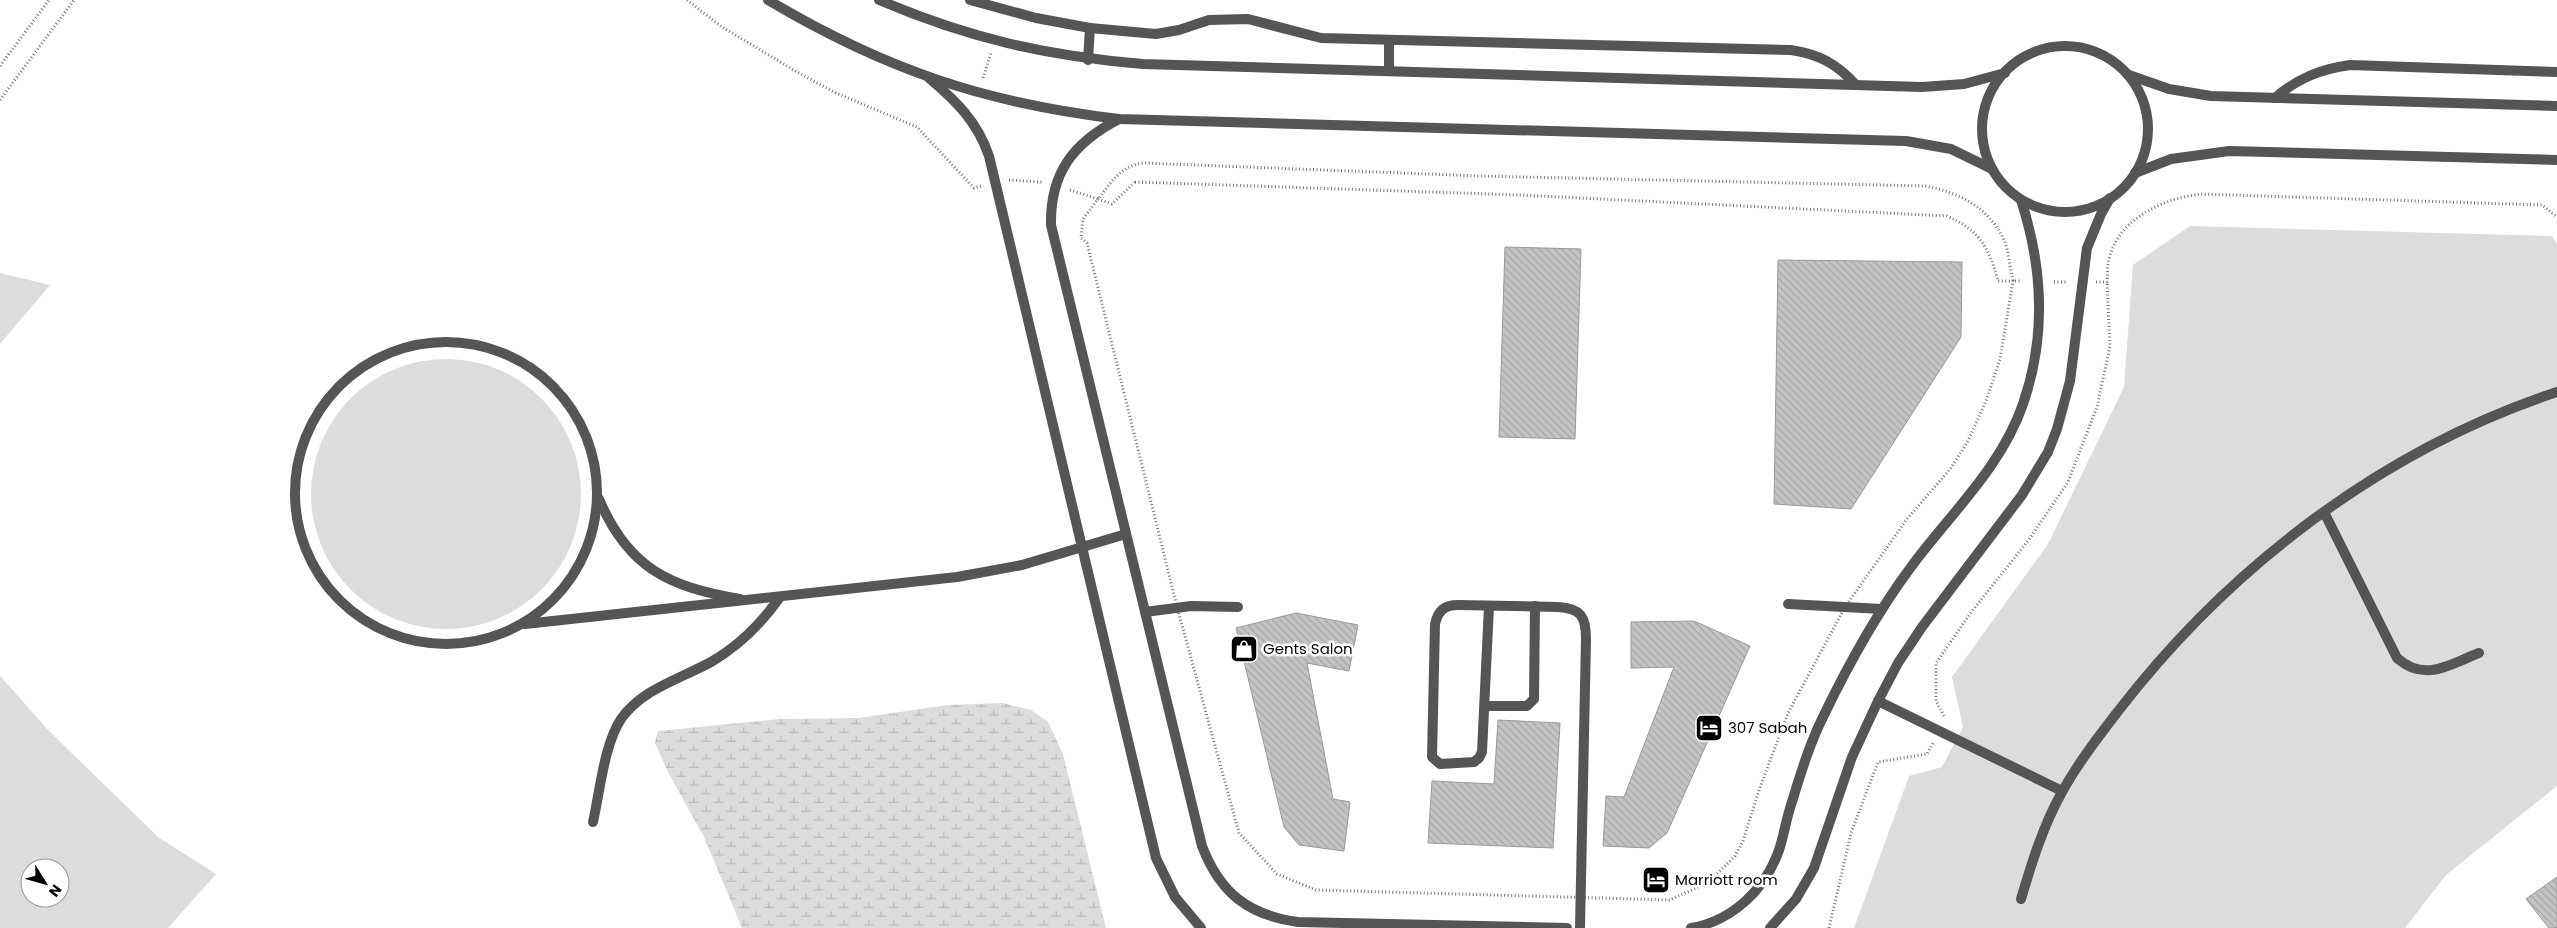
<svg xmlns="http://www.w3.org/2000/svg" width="2557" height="928" viewBox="0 0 2557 928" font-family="Poppins,sans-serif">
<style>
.green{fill:#dcdcdc;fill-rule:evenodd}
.wetland{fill:url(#wetland-marsh)}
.building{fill:url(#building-back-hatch);stroke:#999}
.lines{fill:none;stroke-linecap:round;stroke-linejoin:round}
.path{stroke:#777;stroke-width:3;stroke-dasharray:1 2.5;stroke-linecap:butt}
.service{stroke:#555;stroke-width:10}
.minor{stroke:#555;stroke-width:10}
.tertiary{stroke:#555;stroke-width:10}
.labels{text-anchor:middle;stroke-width:5;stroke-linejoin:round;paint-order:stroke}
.poi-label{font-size:15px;fill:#000;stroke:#fff;text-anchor:start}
</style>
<defs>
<pattern id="wetland-marsh" width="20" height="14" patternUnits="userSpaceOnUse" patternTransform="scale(1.25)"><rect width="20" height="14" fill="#dcdcdc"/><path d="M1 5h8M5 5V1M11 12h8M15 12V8" fill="none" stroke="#bbb"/></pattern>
<pattern id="building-back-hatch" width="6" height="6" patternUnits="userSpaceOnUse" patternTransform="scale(1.25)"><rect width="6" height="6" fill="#c4c4c4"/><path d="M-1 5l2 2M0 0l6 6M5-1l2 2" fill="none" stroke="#a7a7a7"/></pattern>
</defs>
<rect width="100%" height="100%" fill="#fff"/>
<!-- green -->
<g class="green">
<path d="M 2190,226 L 2552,236 L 2557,244 L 2557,786 L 2446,875 L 2405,928 L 1854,928 L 1909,776 L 1942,767 L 1963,727 L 1952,677 L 2048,544 L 2124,387 L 2133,265 Z"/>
<path d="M 0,273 L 50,285 L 0,344 Z"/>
<circle cx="446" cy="494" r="135"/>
<path d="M 0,676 L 49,731 L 158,837 L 216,874 L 168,928 L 0,928 ZM 30,868 L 60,868 L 60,898 L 30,898 Z"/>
</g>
<!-- wetland -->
<path class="wetland" d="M 1003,703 L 1031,710 L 1048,722 L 1063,754 L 1106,928 L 742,928 L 704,837 L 669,774 L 655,743 L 658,731 L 779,719 L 858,718 L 948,705 Z"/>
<!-- building -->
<g class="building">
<path d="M 1505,247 L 1581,249 L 1575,439 L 1499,437 Z"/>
<path d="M 1778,260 L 1962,262 L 1961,337 L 1851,509 L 1774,504 Z"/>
<path d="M 1296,613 L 1358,625 L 1349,671 L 1307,663 L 1333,799 L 1350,802 L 1344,851 L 1299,845 L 1284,827 L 1236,628 Z"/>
<path d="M 1694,621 L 1750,646 L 1667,833 L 1649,848 L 1603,846 L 1606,796 L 1624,797 L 1674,667 L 1631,668 L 1631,622 Z"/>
<path d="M 1498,720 L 1560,723 L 1553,848 L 1428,843 L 1432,781 L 1494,784 Z"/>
<path d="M 2557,877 L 2557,928 L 2549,928 L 2526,899 Z"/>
</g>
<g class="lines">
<!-- path -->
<g class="path">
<path d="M 687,0 L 722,27 L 797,72 L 836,93 L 917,127 L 974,188 L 981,186"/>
<path d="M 0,66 L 49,0"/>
<path d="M 983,78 L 991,53"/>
<path d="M 0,100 L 74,0"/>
<path d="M 1009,180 L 1042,182"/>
<path d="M 1135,182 L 1520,195 L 1947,216 C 1979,230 1989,247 1998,281 L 2013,281 L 2000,359 L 1986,401 L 1968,441 L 1951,468 L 1907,519 L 1845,607 L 1788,713 L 1759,790 L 1743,841 L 1735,856 L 1709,882 L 1670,900 L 1316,890 L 1277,874 L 1239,833 L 1177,607 L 1087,243 L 1081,238 L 1083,219 L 1098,199 L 1112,204 Z"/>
<path d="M 1070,190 L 1098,199 C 1111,183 1121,165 1144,163 L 1479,176 L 1925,186 C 1958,192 1989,207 2004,240 C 2009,252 2010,268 2013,281 L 2022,281"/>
<path d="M 2054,282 L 2067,282"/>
<path d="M 2096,282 L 2107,282 C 2108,274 2107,266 2109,259 C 2119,218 2163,199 2200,194 L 2542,205 L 2557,217"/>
<path d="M 1944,716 L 1936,701 L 1936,663 L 1972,611 L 2028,541 L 2068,482 L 2097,407 L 2110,346 L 2107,282"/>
<path d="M 1829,928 L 1851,833 L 1878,762 L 1927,754 L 1933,743"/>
</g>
<!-- service -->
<g class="service">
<path d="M 970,0 L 1036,18 L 1090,28 L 1156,34 L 1179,30 L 1209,20 L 1248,19 L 1321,38 L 1791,50 C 1819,54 1837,64 1856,85"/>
<path d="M 2275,98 C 2298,78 2321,69 2350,65 L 2557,72"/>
<path d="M 2324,512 L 2397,658 C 2425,683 2450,664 2479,653"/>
<path d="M 1788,604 L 1882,609"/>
<path d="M 1489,606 L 1482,752 L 1479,758 L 1474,762 L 1440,764 L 1432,757 L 1435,624 C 1438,611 1444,605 1458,605 L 1558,607 C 1581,608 1586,617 1586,639 L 1580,928"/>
<path d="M 1145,612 L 1191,606 L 1238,607"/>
<path d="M 1878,701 L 2062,791"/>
<path d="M 1485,706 L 1527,706 L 1534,699 L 1535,606"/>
<path d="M 593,822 C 600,791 604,745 621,719 C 642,689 680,679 711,662 C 739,646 761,624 780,597"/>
<path d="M 2021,899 C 2032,862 2043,826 2062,792 C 2078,763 2099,736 2119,710 C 2230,566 2384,449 2557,392"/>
</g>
<!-- minor -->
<g class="minor">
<path d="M 929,78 C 956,101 977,121 989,156 L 1156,858 L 1175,897 L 1201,928"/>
<path d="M 1119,119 C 1073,143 1050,173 1051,225 L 1202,846 C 1220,893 1248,915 1298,922 L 1567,928"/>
<circle cx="446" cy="493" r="151"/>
<path d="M 599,499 C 628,568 669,587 740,599"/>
<path d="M 525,624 L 957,577 L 1022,565 L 1126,534"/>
<path d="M 1691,928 C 1732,921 1765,890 1779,850 C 1784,835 1786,820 1791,805 C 1800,776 1809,745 1823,717 C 1848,665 1876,614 1911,567 C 1950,514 2001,468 2023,404 C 2047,335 2043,268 2021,200"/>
<path d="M 1770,928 L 1796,899 L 1814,868 L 1852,757 L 1878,701 L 1898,663 L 1922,627 L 2022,495 L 2048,452 L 2057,429 L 2070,381 L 2087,248 L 2101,214 L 2110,198"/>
</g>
<!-- tertiary -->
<g class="tertiary">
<path d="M 768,0 C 884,69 984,103 1119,119 L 1906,141 L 1951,149 L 1992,169"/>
<path d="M 879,0 C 968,38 1046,56 1143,64 L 1922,87 L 1964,84 L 2005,73"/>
<circle cx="2065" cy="129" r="83"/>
<path d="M 1088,60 L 1090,28"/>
<path d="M 1389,71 L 1389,40"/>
<path d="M 2129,75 L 2169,89 L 2211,96 L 2557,106"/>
<path d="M 2135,173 L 2171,159 L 2229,151 L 2557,160"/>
</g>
</g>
<!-- icons -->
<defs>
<g id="shop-square" transform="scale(1.4375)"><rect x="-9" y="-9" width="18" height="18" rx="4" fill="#000" stroke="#fff"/><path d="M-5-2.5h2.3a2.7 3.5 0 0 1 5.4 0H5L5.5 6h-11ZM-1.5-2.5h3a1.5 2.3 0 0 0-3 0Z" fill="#fff"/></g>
<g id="hotel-square" transform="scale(1.4375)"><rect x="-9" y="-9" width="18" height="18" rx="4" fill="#000" stroke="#fff"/><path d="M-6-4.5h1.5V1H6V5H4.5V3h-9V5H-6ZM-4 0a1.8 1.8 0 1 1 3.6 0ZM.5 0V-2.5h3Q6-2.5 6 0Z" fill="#fff"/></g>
</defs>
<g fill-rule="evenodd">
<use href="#shop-square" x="1244" y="649"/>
<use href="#hotel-square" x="1709" y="728"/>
<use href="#hotel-square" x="1656" y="880"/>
</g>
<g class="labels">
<!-- poi labels -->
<g class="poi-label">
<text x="1263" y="654">Gents Salon</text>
<text x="1728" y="733">307 Sabah</text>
<text x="1675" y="885">Marriott room</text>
</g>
</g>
<!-- north arrow -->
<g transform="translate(45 883) rotate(127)"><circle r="24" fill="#ffffff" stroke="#999999"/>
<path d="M0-4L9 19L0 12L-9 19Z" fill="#000000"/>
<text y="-8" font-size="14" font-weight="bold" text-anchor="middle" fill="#000000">N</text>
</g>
</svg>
